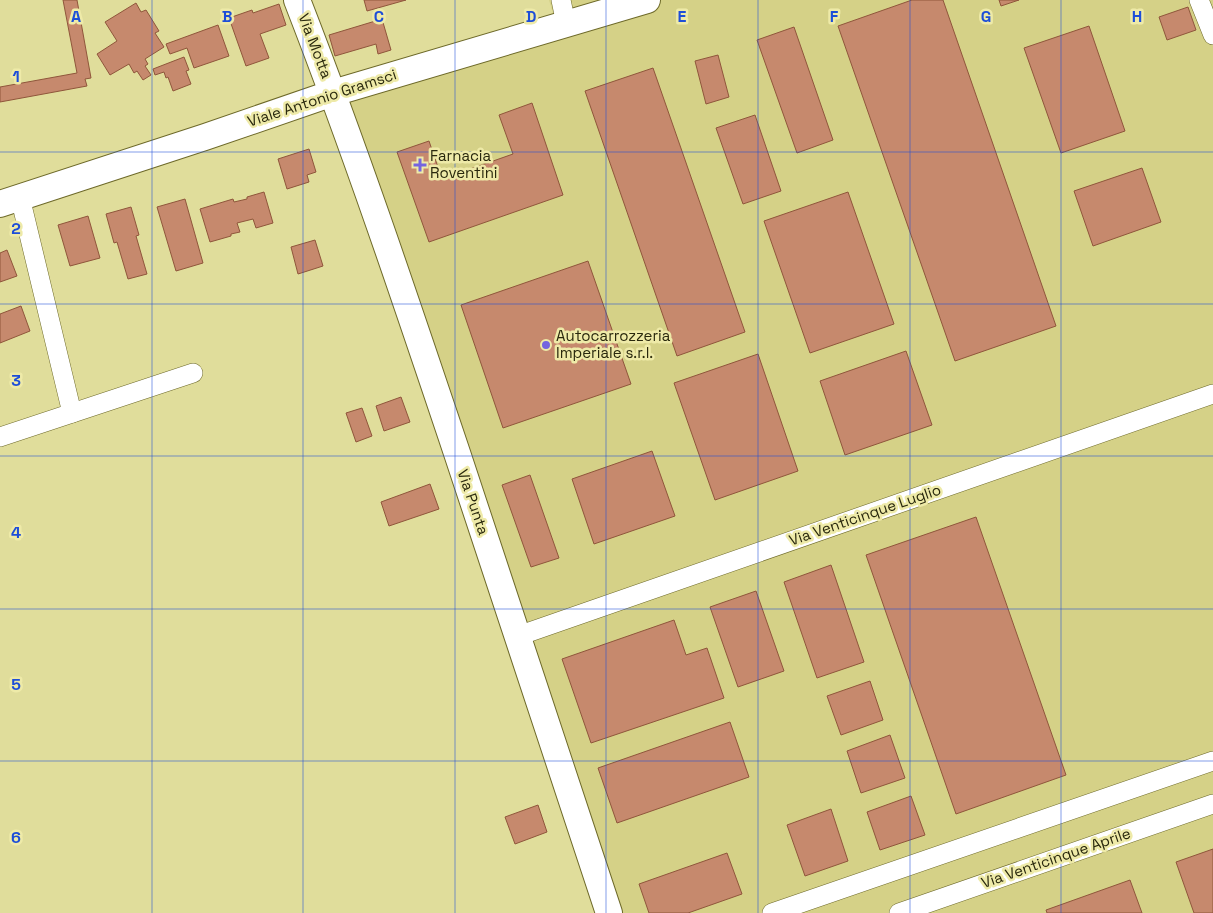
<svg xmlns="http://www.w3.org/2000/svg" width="1213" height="913" viewBox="0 0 1213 913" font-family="'Space Grotesk',sans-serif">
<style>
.built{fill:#d5d187}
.building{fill:#c6896d;stroke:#8f563b}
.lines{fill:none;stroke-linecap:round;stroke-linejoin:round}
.street-casing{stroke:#6d6929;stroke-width:20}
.secondary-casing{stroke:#6d6929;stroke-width:28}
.street{stroke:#fff;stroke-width:19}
.secondary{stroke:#fff;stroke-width:26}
.grid{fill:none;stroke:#1d4ed8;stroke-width:1;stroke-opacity:0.55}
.poi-dot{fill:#7565df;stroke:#eeeaa8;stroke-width:2}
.labels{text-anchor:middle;stroke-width:5;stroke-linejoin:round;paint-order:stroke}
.street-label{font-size:15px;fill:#29280d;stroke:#eeeaa8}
.poi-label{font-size:15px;fill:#29280d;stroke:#eeeaa8;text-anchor:start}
.grid-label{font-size:16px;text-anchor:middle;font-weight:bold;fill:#1d4ed8;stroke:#eeeaa8;stroke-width:5;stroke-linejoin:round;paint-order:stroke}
</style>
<rect width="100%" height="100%" fill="#e0dd9b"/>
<!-- built -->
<path class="built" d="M 549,0 L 1213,0 L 1213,913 L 609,913 L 340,99 L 557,27 Z"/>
<!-- building -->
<g class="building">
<path d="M 63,0 L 77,0 L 91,78 L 85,79 L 87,86 L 0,102 L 0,87 L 77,73 Z"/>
<path d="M 364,0 L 406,0 L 367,11 Z"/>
<path d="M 912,0 L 943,0 L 1056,326 L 955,361 L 838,26 Z"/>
<path d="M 999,0 L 1019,0 L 1001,6 Z"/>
<path d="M 136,3 L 141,12 L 146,10 L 159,31 L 155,33 L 164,47 L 145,59 L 148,64 L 145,66 L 151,75 L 143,80 L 137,71 L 134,73 L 129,64 L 110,75 L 97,54 L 117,41 L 105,22 Z"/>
<path d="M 279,4 L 286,25 L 260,34 L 269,58 L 246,66 L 229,18 L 252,10 L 253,13 Z"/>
<path d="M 1188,7 L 1196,30 L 1167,40 L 1159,17 Z"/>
<path d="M 382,19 L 391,50 L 378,54 L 376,44 L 335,56 L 329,35 Z"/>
<path d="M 218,25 L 229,56 L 194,68 L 187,48 L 170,54 L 166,44 Z"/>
<path d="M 1089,26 L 1125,131 L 1061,153 L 1024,48 Z"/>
<path d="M 794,27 L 833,140 L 797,153 L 757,40 Z"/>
<path d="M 718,55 L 729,97 L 706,104 L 695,61 Z"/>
<path d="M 184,57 L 189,70 L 186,71 L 191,84 L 173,91 L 168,77 L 166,78 L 164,72 L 155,75 L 153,69 Z"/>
<path d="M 653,68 L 745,332 L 677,356 L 585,91 Z"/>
<path d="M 532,103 L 563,195 L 429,242 L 397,152 L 429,141 L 442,179 L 513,154 L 499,115 Z"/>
<path d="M 755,115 L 781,191 L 743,204 L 716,128 Z"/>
<path d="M 309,149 L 316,172 L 307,175 L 309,182 L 287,189 L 278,159 Z"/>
<path d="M 1142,168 L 1161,222 L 1093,246 L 1074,191 Z"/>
<path d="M 264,192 L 273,223 L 256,228 L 253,219 L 237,223 L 240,232 L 231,234 L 231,236 L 210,242 L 200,209 L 233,199 L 234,202 L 247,199 L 247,197 Z"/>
<path d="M 848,192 L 894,324 L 810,353 L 764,221 Z"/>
<path d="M 185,199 L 203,263 L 176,271 L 157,207 Z"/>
<path d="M 131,207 L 139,235 L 136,236 L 147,274 L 128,279 L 117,242 L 114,243 L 106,214 Z"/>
<path d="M 88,216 L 100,258 L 70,266 L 58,225 Z"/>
<path d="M 315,240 L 323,266 L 298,274 L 291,247 Z"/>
<path d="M 7,250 L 17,276 L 0,282 L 0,253 Z"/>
<path d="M 588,261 L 631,384 L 503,428 L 461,305 Z"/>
<path d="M 21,306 L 30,331 L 0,343 L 0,314 Z"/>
<path d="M 906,351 L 932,425 L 845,455 L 820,381 Z"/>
<path d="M 758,354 L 798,471 L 715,500 L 674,383 Z"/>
<path d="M 401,397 L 410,422 L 384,431 L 376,406 Z"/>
<path d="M 362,408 L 372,436 L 356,442 L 346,413 Z"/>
<path d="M 652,451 L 675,516 L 594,544 L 572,479 Z"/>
<path d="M 530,475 L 559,558 L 531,567 L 502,485 Z"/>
<path d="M 430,484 L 439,509 L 389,526 L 381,502 Z"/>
<path d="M 976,517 L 1066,775 L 956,814 L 866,555 Z"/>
<path d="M 831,565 L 864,662 L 817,678 L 784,582 Z"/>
<path d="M 756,591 L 784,671 L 738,687 L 710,607 Z"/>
<path d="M 674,620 L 686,655 L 707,648 L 724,698 L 591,743 L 562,659 Z"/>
<path d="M 870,681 L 883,720 L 841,735 L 827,696 Z"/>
<path d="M 730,722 L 749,777 L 617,823 L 598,768 Z"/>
<path d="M 890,735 L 905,778 L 861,793 L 847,751 Z"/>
<path d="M 911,796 L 925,835 L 880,850 L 867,812 Z"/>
<path d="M 538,805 L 547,832 L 515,844 L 505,817 Z"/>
<path d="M 831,809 L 848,861 L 805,876 L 787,825 Z"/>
<path d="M 1213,849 L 1213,913 L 1194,913 L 1176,862 Z"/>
<path d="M 727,853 L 742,894 L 688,913 L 649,913 L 639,884 Z"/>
<path d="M 1130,880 L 1142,913 L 1047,913 L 1046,910 Z"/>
</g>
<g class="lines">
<!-- street casing -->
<g class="street-casing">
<g id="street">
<path d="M 561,0 L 566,24"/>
<path d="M 1199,0 L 1213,35"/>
<path d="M 20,197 L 72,413"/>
<path d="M 0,437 L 193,373"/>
<path d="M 518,636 L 1213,394"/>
<path d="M 772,913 L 1213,761"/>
<path d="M 899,913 L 1213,804"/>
</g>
</g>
<!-- secondary casing -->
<g class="secondary-casing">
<g id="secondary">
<path d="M 297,0 C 355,149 406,301 457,453 C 508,606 559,759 609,913"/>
<path d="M 0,204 L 205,137 L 333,93 L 647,0"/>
</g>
</g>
<!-- street -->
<use href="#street" class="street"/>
<!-- secondary -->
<use href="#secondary" class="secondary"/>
</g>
<!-- grid -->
<path class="grid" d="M 152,0 L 152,913M 303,0 L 303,913M 455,0 L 455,913M 606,0 L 606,913M 758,0 L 758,913M 910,0 L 910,913M 1061,0 L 1061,913M 0,152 L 1213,152M 0,304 L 1213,304M 0,456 L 1213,456M 0,609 L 1213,609M 0,761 L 1213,761"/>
<!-- markers -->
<g class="poi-dot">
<path d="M417.5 157.5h5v5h5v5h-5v5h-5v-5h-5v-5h5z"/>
<circle cx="546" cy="345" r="5"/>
</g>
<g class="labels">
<!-- street labels -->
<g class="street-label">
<text transform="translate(315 46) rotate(69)" y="5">Via Motta</text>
<text transform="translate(322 98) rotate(-18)" y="5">Viale Antonio Gramsci</text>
<text transform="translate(473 502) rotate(71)" y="5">Via Punta</text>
<text transform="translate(865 515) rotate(-19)" y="5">Via Venticinque Luglio</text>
<text transform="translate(1056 858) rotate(-19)" y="5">Via Venticinque Aprile</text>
</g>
<!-- poi labels -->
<g class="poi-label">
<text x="430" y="161">Farnacia<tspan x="430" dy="17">Roventini</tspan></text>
<text x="556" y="341">Autocarrozzeria<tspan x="556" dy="17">Imperiale s.r.l.</tspan></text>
</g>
</g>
<g class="grid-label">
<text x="76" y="22">A</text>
<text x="227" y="22">B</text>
<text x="379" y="22">C</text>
<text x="531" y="22">D</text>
<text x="682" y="22">E</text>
<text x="834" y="22">F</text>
<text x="986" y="22">G</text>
<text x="1137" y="22">H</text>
<text x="16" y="82">1</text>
<text x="16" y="234">2</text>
<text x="16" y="386">3</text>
<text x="16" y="538">4</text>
<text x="16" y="690">5</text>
<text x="16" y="843">6</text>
</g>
</svg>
